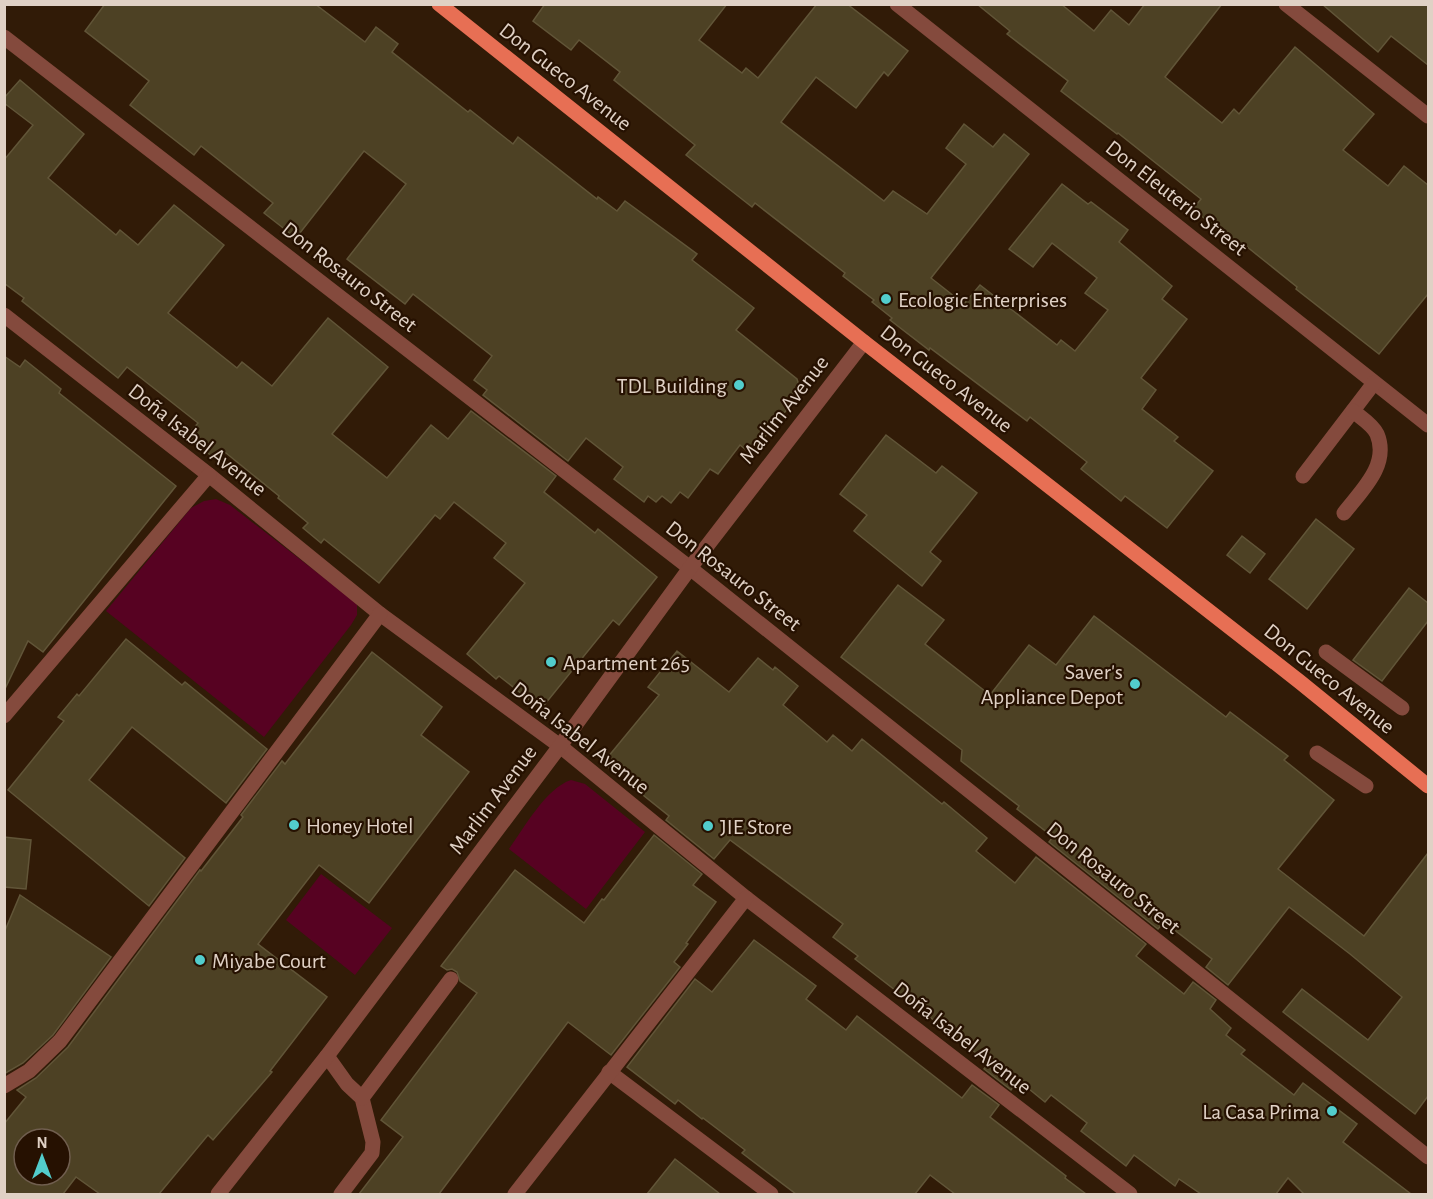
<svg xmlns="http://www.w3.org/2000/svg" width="1433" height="1199" viewBox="0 0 1433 1199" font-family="'Alegreya Sans',sans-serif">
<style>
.green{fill:#570222}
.building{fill:#4d4124;stroke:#615538;stroke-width:1.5;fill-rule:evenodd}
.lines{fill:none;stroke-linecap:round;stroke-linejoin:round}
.minor{stroke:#844a3d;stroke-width:15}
.major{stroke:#e76f54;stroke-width:15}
.poi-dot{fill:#52cdcc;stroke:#261101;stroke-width:2}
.labels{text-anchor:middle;stroke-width:4.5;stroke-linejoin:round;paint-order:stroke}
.street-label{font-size:22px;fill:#e0d1c5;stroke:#261101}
.poi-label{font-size:22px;fill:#e0d1c5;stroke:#261101;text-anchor:start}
</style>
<rect width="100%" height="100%" fill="#311b07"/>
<!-- green -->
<g class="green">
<path d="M 216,499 L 230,505 L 350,598 L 357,605 L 357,615 L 351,625 L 264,737 L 106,611 L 191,508 L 204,501 Z"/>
<path d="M 571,780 L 585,784 L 645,832 L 586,909 L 509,849 C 524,828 546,788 571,780 Z"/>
<path d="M 321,874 L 392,928 L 355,975 L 286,920 Z"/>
</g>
<!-- building -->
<g class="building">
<path d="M 105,4 L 315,4 L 365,42 L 376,27 L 398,44 L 392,52 L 468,112 L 470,110 L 513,144 L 518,137 L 597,199 L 598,197 L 617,211 L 625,201 L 697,254 L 692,260 L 754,308 L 736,330 L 797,379 L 801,392 L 751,454 L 740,445 L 718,474 L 710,469 L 688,498 L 680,492 L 671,503 L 662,496 L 656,502 L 648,496 L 644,502 L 614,479 L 623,467 L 586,438 L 568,461 L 483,395 L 487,390 L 474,380 L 492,356 L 413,294 L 405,304 L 347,259 L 406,184 L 364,151 L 296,238 L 264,213 L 273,203 L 201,146 L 194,155 L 130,105 L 149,81 L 85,31 Z"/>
<path d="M 545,4 L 727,4 L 699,40 L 742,73 L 746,68 L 758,78 L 817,4 L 847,4 L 908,51 L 888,76 L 884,72 L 856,108 L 816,77 L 781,122 L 884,201 L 893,191 L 927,214 L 966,164 L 946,148 L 964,124 L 993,147 L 1004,134 L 1029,154 L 931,278 L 964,304 L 980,285 L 1057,345 L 1061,340 L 1075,351 L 1108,310 L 1085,293 L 1097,278 L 1052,243 L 1033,267 L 1009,249 L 1062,184 L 1088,204 L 1091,202 L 1128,230 L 1119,242 L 1172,286 L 1162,299 L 1187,319 L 1141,378 L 1156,390 L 1142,409 L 1178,437 L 1174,441 L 1213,471 L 1167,528 L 1125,496 L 1121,501 L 1081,469 L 1087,462 L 1030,417 L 1027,421 L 930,348 L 929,350 L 890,320 L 892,318 L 872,302 L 874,300 L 843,276 L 845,273 L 755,203 L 752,207 L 686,155 L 695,145 L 614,80 L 620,72 L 579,40 L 571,50 L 533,21 Z"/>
<path d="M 977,4 L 1061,4 L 1094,31 L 1111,10 L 1129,25 L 1145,4 L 1222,4 L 1165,77 L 1222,123 L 1234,109 L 1239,114 L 1295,47 L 1374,114 L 1343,150 L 1388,186 L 1404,166 L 1428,185 L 1428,294 L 1379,354 L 1296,289 L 1297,287 L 1246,246 L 1243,250 L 1193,209 L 1201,199 L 1118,133 L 1117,134 L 1061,91 L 1068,81 L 1007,34 L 1010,31 Z"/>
<path d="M 1322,4 L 1428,4 L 1428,65 L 1391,36 L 1378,52 Z"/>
<path d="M 20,80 L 84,134 L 48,178 L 116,235 L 120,230 L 138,245 L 174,205 L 224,245 L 168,313 L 237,368 L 242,362 L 272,386 L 328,318 L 388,367 L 332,434 L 387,478 L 431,425 L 448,439 L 471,411 L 556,476 L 544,492 L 595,533 L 598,529 L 657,577 L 619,625 L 613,620 L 541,709 L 499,676 L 496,679 L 467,654 L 525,583 L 494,558 L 506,543 L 454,502 L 440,519 L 435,515 L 379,583 L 324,539 L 321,543 L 303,528 L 308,523 L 278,498 L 279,496 L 221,449 L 214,458 L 187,436 L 198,423 L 127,367 L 118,378 L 22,301 L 24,298 L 4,283 L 4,160 L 33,125 L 4,103 L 4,98 Z"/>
<path d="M 4,356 L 20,367 L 25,360 L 61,389 L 59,393 L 176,486 L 43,652 L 28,641 L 4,691 Z"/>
<path d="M 886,435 L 936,473 L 942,466 L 977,493 L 930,552 L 941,561 L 922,586 L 854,531 L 867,515 L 840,494 Z"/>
<path d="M 1316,519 L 1354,549 L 1307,609 L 1269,579 Z"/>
<path d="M 1242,536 L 1265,554 L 1250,573 L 1227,555 Z"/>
<path d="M 898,585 L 944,620 L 925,644 L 990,695 L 1029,645 L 1056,665 L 1094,616 L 1226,717 L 1230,712 L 1288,756 L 1284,760 L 1334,800 L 1278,869 L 1364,936 L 1428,853 L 1428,1096 L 1415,1114 L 1283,1012 L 1302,989 L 1368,1040 L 1402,997 L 1350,954 L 1289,907 L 1228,985 L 1206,967 L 1212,959 L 1164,922 L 1158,929 L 1049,842 L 1053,837 L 1017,809 L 1019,806 L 961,761 L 962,750 L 841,657 Z"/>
<path d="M 1409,588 L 1428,603 L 1428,621 L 1382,681 L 1353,660 Z"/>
<path d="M 126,639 L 182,685 L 185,682 L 267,749 L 226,803 L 132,727 L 89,780 L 185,858 L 149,906 L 8,790 L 64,721 L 58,717 L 77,694 L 79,696 Z"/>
<path d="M 677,651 L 729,692 L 758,658 L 773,670 L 775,667 L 798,686 L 783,705 L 827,742 L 833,735 L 852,751 L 862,739 L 942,804 L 944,802 L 987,838 L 976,851 L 1015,883 L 1036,857 L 1146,944 L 1136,956 L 1184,994 L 1193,982 L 1216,1000 L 1210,1009 L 1231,1028 L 1226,1035 L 1245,1050 L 1241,1054 L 1294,1095 L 1303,1083 L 1357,1124 L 1343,1142 L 1411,1194 L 1304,1194 L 1288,1178 L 1276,1194 L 1201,1194 L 1179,1179 L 1175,1186 L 1134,1155 L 1126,1166 L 1081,1131 L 1087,1123 L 1051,1095 L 1045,1102 L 1018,1080 L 1011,1090 L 984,1069 L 989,1063 L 855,959 L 858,956 L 833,937 L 843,924 L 730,840 L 714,859 L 666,820 L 669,816 L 603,763 L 659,695 L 648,687 Z"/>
<path d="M 372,652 L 442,707 L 421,735 L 469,772 L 369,903 L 319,865 L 258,944 L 327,997 L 270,1071 L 272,1072 L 213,1140 L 208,1135 L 159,1194 L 100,1194 L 76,1177 L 63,1194 L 4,1194 L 4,1124 L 26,1097 L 17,1090 L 36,1078 L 68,1047 L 200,870 L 201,871 L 243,817 L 241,815 L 282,761 L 285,764 ZM 24,1139 L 60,1139 L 60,1175 L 24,1175 Z"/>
<path d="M 654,835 L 702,874 L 693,885 L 716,902 L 686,943 L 688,944 L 674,962 L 680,967 L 611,1055 L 568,1022 L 439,1194 L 359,1194 L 403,1137 L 381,1120 L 477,993 L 460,981 L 457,972 L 452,969 L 447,970 L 441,966 L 515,870 L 584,923 L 602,899 L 604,900 Z"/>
<path d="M 4,837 L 31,840 L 26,889 L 4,887 Z"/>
<path d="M 20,895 L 111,957 L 53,1035 L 23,1063 L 4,1074 L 4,933 Z"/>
<path d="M 754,940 L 816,986 L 806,999 L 846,1030 L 857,1016 L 962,1098 L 972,1085 L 999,1105 L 990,1117 L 1066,1176 L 1065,1178 L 1086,1194 L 955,1194 L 930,1175 L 915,1194 L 796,1194 L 742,1153 L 745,1150 L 703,1118 L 702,1119 L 678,1100 L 675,1104 L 627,1067 L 695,979 L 712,992 Z"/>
<path d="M 675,1159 L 720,1194 L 647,1194 Z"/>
</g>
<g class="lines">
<!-- minor -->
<g class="minor">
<path d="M 897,4 L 1428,425"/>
<path d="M 1286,4 L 1428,116"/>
<path d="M 4,37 L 690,568 L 1428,1157"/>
<path d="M 4,315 L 209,475 L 380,614 L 560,746 L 746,898 L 1130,1194"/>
<path d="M 1303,476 L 1374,383"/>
<path d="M 1344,513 C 1361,491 1390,465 1377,434 C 1373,425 1360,417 1353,411"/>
<path d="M 1326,652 L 1402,708"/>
<path d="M 4,716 L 209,475"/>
<path d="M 1317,753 L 1366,786"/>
<path d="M 327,1056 L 347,1084 L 362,1098 L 373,1142 L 372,1153 L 341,1194"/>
<path d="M 609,1072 L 771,1194"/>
<path d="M 4,1086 L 29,1071 L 60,1041 L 380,614"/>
<path d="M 362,1098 L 451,979"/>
<path d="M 218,1194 L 327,1056 L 560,746 L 690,568 L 864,342"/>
<path d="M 515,1194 L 746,898"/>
</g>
<!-- major -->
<path class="major" d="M 439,4 L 864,342 L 1300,682 L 1428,786"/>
</g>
<!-- markers -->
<g class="poi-dot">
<circle cx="886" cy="299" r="6"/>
<circle cx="739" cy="385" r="6"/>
<circle cx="551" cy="662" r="6"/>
<circle cx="1135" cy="684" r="6"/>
<circle cx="294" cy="825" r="6"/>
<circle cx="708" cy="826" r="6"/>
<circle cx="200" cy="960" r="6"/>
<circle cx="1332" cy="1111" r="6"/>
</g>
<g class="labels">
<!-- street labels -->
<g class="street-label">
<text transform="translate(566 76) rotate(38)" y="8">Don Gueco Avenue</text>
<text transform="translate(1177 197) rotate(38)" y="8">Don Eleuterio Street</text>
<text transform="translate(350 276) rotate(38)" y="8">Don Rosauro Street</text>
<text transform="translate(947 378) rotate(38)" y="8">Don Gueco Avenue</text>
<text transform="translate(783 409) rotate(-52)" y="8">Marlim Avenue</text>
<text transform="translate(198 439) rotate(38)" y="8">Doña Isabel Avenue</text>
<text transform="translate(734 575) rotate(38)" y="8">Don Rosauro Street</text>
<text transform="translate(1330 678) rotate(39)" y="8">Don Gueco Avenue</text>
<text transform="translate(581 737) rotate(38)" y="8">Doña Isabel Avenue</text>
<text transform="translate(492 799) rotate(-53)" y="8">Marlim Avenue</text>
<text transform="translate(1114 877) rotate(39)" y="8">Don Rosauro Street</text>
<text transform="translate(963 1037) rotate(38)" y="8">Doña Isabel Avenue</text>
</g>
<!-- poi labels -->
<g class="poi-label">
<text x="898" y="307">Ecologic Enterprises</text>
<text x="727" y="393" text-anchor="end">TDL Building</text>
<text x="563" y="670">Apartment 265</text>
<text x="1123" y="679" text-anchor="end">Saver's<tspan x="1123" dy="25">Appliance Depot</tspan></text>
<text x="306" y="833">Honey Hotel</text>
<text x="720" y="834">JIE Store</text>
<text x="212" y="968">Miyabe Court</text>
<text x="1320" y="1119" text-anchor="end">La Casa Prima</text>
</g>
</g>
<!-- border -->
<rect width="1433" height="1199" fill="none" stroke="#e0d1c5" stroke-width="12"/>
<!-- north arrow -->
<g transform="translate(42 1157)"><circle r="28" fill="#261101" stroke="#705e4f" stroke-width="1.5"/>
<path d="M0-4.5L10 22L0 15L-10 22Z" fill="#52cdcc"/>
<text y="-9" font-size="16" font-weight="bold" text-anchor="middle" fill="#e0d1c5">N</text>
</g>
</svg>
